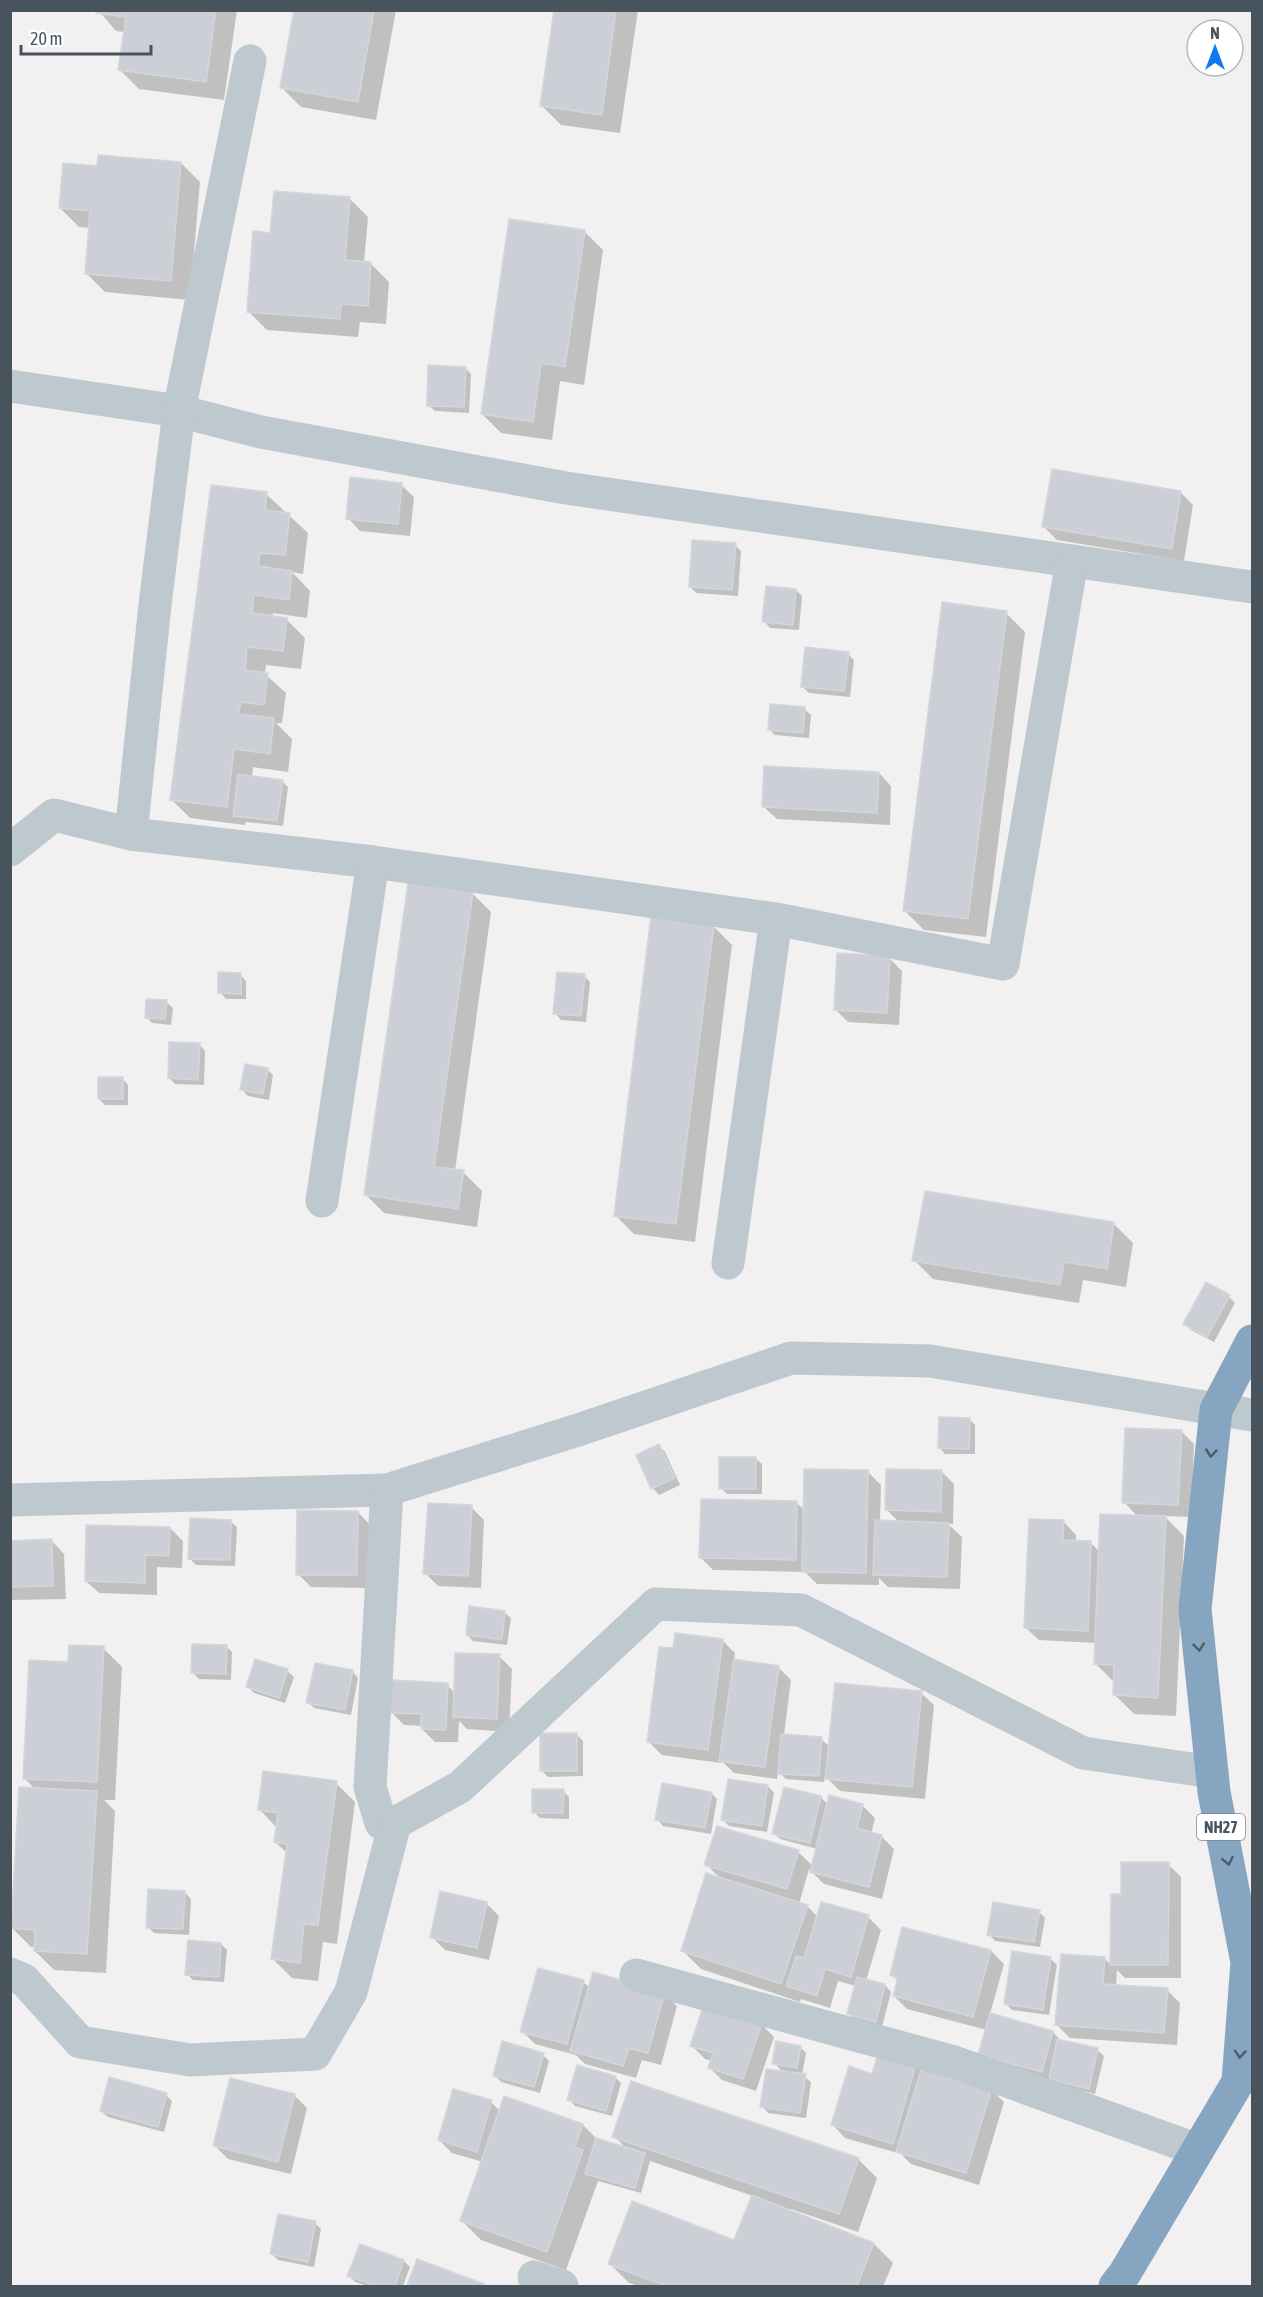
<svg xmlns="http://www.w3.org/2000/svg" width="1263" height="2297" viewBox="0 0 1263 2297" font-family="'Asap Condensed',sans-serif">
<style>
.shadow{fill:#0003}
.building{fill:#cccfd5;stroke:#d3d6dc;stroke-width:1.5}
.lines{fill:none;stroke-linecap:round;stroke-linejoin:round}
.minor{stroke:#bdc8cf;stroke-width:33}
.highway{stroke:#85a5c1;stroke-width:33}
.oneway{stroke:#4d5c68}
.labels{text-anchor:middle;stroke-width:5;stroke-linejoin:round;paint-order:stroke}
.shield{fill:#fff;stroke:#7e878e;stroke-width:1.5}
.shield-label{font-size:16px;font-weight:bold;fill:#47545e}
</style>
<rect width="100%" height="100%" fill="#f2f0f0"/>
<!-- shadow -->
<g class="shadow">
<path d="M 98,10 L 237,10 L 224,100 L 139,89 L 120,70 L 125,32 L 116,31 Z"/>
<path d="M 295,10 L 396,10 L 376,120 L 301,107 L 282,88 Z"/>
<path d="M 556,10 L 638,10 L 620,133 L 561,125 L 542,106 Z"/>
<path d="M 181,163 L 200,182 L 190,300 L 105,292 L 86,273 L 90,228 L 79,227 L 60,208 L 98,167 Z"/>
<path d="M 349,198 L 368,217 L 364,263 L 370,263 L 389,282 L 386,324 L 360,322 L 358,337 L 267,330 L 248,311 L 272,234 Z"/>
<path d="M 584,231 L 603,250 L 584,385 L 560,381 L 552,440 L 501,433 L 482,414 Z"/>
<path d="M 465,368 L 471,374 L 469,413 L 435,411 L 428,405 Z"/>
<path d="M 401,485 L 414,497 L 410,536 L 360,531 L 348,518 Z"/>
<path d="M 1180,492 L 1193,505 L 1184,561 L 1057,540 L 1044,527 Z"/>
<path d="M 266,494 L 308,533 L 303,574 L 292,572 L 310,591 L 307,618 L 273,613 L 272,617 L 286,619 L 305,638 L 301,669 L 266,665 L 265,674 L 286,693 L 282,723 L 276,723 L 292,739 L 288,772 L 253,767 L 252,777 L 282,781 L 288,787 L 283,826 L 246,822 L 245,825 L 190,818 L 171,799 Z"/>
<path d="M 735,545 L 741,551 L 738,596 L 696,593 L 690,587 Z"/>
<path d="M 796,590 L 802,596 L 799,630 L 770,628 L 764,621 Z"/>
<path d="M 1006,613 L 1025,632 L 986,937 L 924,930 L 905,911 Z"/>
<path d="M 848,654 L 854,660 L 850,697 L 809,693 L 803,687 Z"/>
<path d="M 804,709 L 811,715 L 809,738 L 775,735 L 769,729 Z"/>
<path d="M 879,773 L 891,786 L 890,825 L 777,819 L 764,807 Z"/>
<path d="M 472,893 L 491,912 L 455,1171 L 463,1172 L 482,1191 L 477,1227 L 384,1213 L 365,1194 Z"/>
<path d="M 713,926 L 732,945 L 695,1242 L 634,1234 L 615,1215 Z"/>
<path d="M 889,958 L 902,971 L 899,1025 L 848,1022 L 835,1009 Z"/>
<path d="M 240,974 L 246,981 L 246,999 L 226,999 L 220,992 Z"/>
<path d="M 584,976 L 590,982 L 586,1022 L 561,1020 L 555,1013 Z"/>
<path d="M 166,1002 L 173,1008 L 171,1025 L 152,1023 L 146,1017 Z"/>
<path d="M 199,1044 L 205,1051 L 204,1085 L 175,1084 L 169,1078 Z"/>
<path d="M 267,1069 L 273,1075 L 269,1100 L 248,1096 L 241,1089 Z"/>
<path d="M 122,1078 L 128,1085 L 128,1105 L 105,1105 L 99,1099 Z"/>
<path d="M 926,1192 L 1114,1224 L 1133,1243 L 1126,1287 L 1083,1280 L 1079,1303 L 933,1279 L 914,1260 Z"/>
<path d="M 1206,1284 L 1229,1297 L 1235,1303 L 1214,1342 L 1191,1330 L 1184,1323 Z"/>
<path d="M 969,1419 L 975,1425 L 975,1454 L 945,1454 L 939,1447 Z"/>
<path d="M 1181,1431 L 1194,1444 L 1191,1517 L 1164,1516 L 1184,1536 L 1176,1716 L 1134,1714 L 1115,1695 L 1115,1683 L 1096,1664 L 1096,1643 L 1039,1640 L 1026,1628 L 1064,1522 L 1076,1535 L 1076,1542 L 1091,1543 L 1100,1552 L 1138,1517 L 1124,1502 Z"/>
<path d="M 659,1446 L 665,1452 L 680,1485 L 659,1495 L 653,1488 L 638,1456 Z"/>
<path d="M 755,1458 L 762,1464 L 762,1494 L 727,1494 L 721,1488 Z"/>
<path d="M 941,1471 L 954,1484 L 953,1524 L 948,1524 L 962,1537 L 960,1589 L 888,1587 L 879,1578 L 879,1585 L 817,1584 L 805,1572 L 713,1570 L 700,1557 L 796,1502 L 805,1511 L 868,1472 L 881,1485 L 880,1522 L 900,1523 L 887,1510 Z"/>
<path d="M 471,1507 L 484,1520 L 481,1588 L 438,1586 L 425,1573 Z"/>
<path d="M 358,1512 L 370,1525 L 369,1588 L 311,1587 L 298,1574 Z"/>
<path d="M 230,1521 L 237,1527 L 235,1566 L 196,1565 L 190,1559 Z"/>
<path d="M 170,1528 L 183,1541 L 182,1568 L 157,1567 L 157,1595 L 99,1593 L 86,1581 Z"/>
<path d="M 52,1541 L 64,1554 L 66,1599 L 10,1600 L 10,1542 Z"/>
<path d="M 504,1612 L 511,1618 L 507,1645 L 473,1641 L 467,1635 Z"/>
<path d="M 722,1640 L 735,1653 L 734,1661 L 778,1667 L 791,1680 L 784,1735 L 821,1739 L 830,1747 L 921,1693 L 934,1705 L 925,1799 L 840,1791 L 825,1776 L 824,1782 L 786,1779 L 778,1772 L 777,1779 L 734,1773 L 721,1760 L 721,1763 L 662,1755 L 649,1742 L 674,1650 Z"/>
<path d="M 226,1646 L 232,1652 L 231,1680 L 199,1679 L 192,1672 Z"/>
<path d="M 103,1648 L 122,1667 L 115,1800 L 104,1800 L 115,1811 L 106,1973 L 54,1970 L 35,1951 L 36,1947 L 31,1947 L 12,1928 L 35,1789 L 24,1778 L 70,1664 Z"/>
<path d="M 499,1656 L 512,1669 L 509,1732 L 467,1729 L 459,1721 L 458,1742 L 435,1742 L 422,1729 L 422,1726 L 404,1725 L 391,1712 L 447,1685 L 455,1693 Z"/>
<path d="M 287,1671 L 294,1677 L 285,1703 L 254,1693 L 248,1687 Z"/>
<path d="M 352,1671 L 358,1678 L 351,1715 L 314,1708 L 308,1702 Z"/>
<path d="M 577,1735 L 583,1741 L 583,1776 L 548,1777 L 542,1771 Z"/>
<path d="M 336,1783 L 355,1802 L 337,1944 L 323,1942 L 318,1981 L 292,1978 L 273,1959 L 287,1853 L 275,1842 L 277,1828 L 260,1810 Z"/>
<path d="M 768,1786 L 774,1793 L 767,1832 L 729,1826 L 722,1819 Z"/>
<path d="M 563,1791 L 569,1797 L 569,1819 L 540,1818 L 534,1812 Z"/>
<path d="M 711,1793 L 717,1799 L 711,1834 L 663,1826 L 657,1819 Z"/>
<path d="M 821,1797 L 828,1805 L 862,1805 L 875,1818 L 871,1834 L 881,1836 L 894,1849 L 882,1899 L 824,1884 L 809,1869 L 799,1904 L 807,1906 L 818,1917 L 868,1917 L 881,1930 L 866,1981 L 885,1985 L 891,1992 L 882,2027 L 855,2020 L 849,2014 L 856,1986 L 838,1981 L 830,2008 L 801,1999 L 800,2002 L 701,1969 L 682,1950 L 721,1879 L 706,1864 L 798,1852 L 813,1866 L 817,1849 L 780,1839 L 774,1833 Z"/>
<path d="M 1168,1864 L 1181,1877 L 1181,1978 L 1125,1978 L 1117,1970 L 1116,1986 L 1167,1990 L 1180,2003 L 1177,2045 L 1070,2038 L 1057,2025 L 1104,1958 L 1112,1966 L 1113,1895 L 1123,1895 Z"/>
<path d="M 185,1893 L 191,1899 L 189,1935 L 154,1933 L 148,1927 Z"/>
<path d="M 486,1903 L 499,1916 L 489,1960 L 445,1950 L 432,1937 Z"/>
<path d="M 1039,1912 L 1045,1918 L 1040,1947 L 995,1941 L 989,1934 Z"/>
<path d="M 903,1929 L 991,1951 L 1004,1964 L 990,2014 L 1053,2032 L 1062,2042 L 1097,2050 L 1104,2056 L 1095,2094 L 993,2067 L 987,2030 L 907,2009 L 894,1996 L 898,1981 L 892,1975 Z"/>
<path d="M 221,1944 L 227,1950 L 224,1982 L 193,1980 L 187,1974 Z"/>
<path d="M 1051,1959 L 1057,1965 L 1049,2015 L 1012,2010 L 1006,2004 Z"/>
<path d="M 583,1982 L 590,1988 L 664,1993 L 677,2006 L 661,2065 L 642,2060 L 636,2078 L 585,2064 L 576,2055 L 535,2044 L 522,2031 Z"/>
<path d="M 761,2024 L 774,2037 L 756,2091 L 722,2080 L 710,2068 L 712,2061 L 705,2059 L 692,2046 Z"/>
<path d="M 800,2047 L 806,2053 L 802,2075 L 811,2082 L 806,2118 L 768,2113 L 762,2106 L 784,2073 L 774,2063 Z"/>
<path d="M 880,2052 L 991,2090 L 1004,2102 L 979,2185 L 911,2164 L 901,2154 L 845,2138 L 833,2125 L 873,2076 Z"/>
<path d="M 543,2055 L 549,2061 L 540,2093 L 501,2082 L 495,2075 Z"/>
<path d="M 615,2077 L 621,2083 L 612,2116 L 575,2106 L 569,2099 Z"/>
<path d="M 166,2095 L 172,2101 L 164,2132 L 108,2117 L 101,2111 Z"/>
<path d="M 294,2095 L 307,2108 L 291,2174 L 228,2159 L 215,2146 Z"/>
<path d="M 491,2102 L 500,2111 L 583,2125 L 598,2140 L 626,2148 L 614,2136 L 858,2159 L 877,2178 L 858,2232 L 791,2209 L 790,2212 L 874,2244 L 893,2263 L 883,2286 L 639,2286 L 629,2283 L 610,2264 L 735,2242 L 753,2196 L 650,2161 L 641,2193 L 598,2181 L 566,2270 L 481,2240 L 462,2221 L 483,2162 L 452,2153 L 439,2140 Z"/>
<path d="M 315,2223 L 321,2229 L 314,2267 L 278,2260 L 271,2253 Z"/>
<path d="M 404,2261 L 410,2267 L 403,2286 L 368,2286 L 355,2282 L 349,2276 Z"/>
<path d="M 418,2261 L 483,2285 L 484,2286 L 408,2286 Z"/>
</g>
<!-- building -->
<g class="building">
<path d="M 96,10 L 216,10 L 206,82 L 118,70 L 126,17 L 96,13 Z"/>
<path d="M 294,10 L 374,10 L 358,102 L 280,88 Z"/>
<path d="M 554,10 L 616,10 L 602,115 L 540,106 Z"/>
<path d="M 98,155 L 181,162 L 171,281 L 85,274 L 90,211 L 59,208 L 63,163 L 97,166 Z"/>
<path d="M 274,191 L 350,197 L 345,260 L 371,262 L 368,306 L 341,304 L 340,319 L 247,312 L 253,231 L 270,233 Z"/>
<path d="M 509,219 L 585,230 L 565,367 L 541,363 L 533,422 L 481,414 Z"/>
<path d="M 428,365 L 466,367 L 464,407 L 427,406 Z"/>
<path d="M 1052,469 L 1181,491 L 1172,549 L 1042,527 Z"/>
<path d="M 350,477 L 402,483 L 398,524 L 346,519 Z"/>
<path d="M 211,485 L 267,492 L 265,510 L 290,513 L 285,555 L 260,553 L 258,566 L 292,571 L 289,600 L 254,595 L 252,613 L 287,618 L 283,651 L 247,647 L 245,670 L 268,673 L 264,705 L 241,702 L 238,714 L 274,718 L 270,754 L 234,749 L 227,807 L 170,800 Z"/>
<path d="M 692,540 L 736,543 L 732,590 L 689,587 Z"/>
<path d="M 766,586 L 796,589 L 793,625 L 762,622 Z"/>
<path d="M 942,602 L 1007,611 L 968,919 L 903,911 Z"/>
<path d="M 805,647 L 849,652 L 844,691 L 801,687 Z"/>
<path d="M 770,704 L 805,707 L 803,733 L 768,730 Z"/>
<path d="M 764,766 L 879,772 L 877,813 L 762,807 Z"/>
<path d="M 238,774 L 283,780 L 277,821 L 233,816 Z"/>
<path d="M 408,883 L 473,892 L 434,1167 L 464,1170 L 458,1209 L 364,1195 Z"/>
<path d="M 651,916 L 714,924 L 676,1224 L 614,1216 Z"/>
<path d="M 837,953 L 890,956 L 887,1013 L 834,1010 Z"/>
<path d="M 218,972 L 241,973 L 241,994 L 218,993 Z"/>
<path d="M 557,972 L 585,974 L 581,1016 L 553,1014 Z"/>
<path d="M 146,999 L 167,1000 L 165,1019 L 145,1018 Z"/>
<path d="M 169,1042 L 200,1043 L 198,1080 L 168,1078 Z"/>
<path d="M 245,1064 L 268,1068 L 263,1094 L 240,1090 Z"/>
<rect x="98" y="1077" width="25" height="22"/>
<path d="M 925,1191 L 1114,1222 L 1107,1269 L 1064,1262 L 1060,1285 L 912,1261 Z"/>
<path d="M 1206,1282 L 1230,1295 L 1207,1337 L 1183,1324 Z"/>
<path d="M 939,1417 L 970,1418 L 969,1449 L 938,1448 Z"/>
<path d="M 1125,1428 L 1182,1430 L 1178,1505 L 1122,1503 Z"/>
<path d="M 659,1444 L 675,1478 L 651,1489 L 636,1455 Z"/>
<rect x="719" y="1457" width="37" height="32"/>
<path d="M 804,1469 L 868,1470 L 866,1573 L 802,1572 Z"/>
<path d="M 886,1469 L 942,1470 L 941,1512 L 885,1510 Z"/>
<path d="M 701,1499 L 797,1501 L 796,1560 L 699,1558 Z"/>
<path d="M 428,1503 L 472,1505 L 468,1576 L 423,1574 Z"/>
<path d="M 297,1510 L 358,1511 L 357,1575 L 296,1575 Z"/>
<path d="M 1100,1514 L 1166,1516 L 1158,1698 L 1113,1695 L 1114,1665 L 1094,1664 Z"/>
<path d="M 190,1518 L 231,1520 L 230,1560 L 188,1559 Z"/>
<path d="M 1029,1519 L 1064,1520 L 1063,1540 L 1091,1541 L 1088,1631 L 1024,1628 Z"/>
<path d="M 875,1520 L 949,1523 L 947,1577 L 873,1575 Z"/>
<path d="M 86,1525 L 170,1527 L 169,1556 L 145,1555 L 145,1583 L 85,1581 Z"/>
<path d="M 52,1539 L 53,1586 L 10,1587 L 10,1541 Z"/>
<path d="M 469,1606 L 505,1611 L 502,1640 L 466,1635 Z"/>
<path d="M 675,1633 L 723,1639 L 708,1750 L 647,1742 L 659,1647 L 673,1648 Z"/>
<path d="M 192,1644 L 227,1645 L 226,1674 L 191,1673 Z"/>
<path d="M 69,1645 L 104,1646 L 97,1782 L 23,1779 L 29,1660 L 68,1662 Z"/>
<path d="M 455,1653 L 500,1654 L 497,1719 L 453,1717 Z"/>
<path d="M 255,1659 L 288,1669 L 279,1698 L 246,1687 Z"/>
<path d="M 734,1659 L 779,1666 L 765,1767 L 719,1761 Z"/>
<path d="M 315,1663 L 353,1670 L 345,1710 L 306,1703 Z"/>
<path d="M 391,1680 L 448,1683 L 446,1730 L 421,1729 L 421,1714 L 389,1713 Z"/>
<path d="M 835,1683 L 922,1691 L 912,1787 L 825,1779 Z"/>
<rect x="540" y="1733" width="37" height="38"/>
<path d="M 781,1734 L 822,1737 L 819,1776 L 778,1774 Z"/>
<path d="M 263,1771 L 337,1781 L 318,1925 L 304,1924 L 300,1963 L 271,1959 L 287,1844 L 274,1842 L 278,1813 L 258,1810 Z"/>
<path d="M 728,1779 L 768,1785 L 762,1826 L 721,1820 Z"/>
<path d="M 662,1783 L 712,1792 L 705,1828 L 655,1820 Z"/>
<path d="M 19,1787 L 97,1791 L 87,1954 L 34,1951 L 35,1930 L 11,1928 Z"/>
<path d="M 784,1787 L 821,1796 L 810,1843 L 772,1834 Z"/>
<path d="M 532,1789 L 564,1789 L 563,1813 L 532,1813 Z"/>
<path d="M 829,1795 L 863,1804 L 857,1828 L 882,1835 L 869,1887 L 810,1872 Z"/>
<path d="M 717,1826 L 799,1850 L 787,1889 L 704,1865 Z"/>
<path d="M 1121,1862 L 1169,1862 L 1168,1965 L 1110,1965 L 1111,1894 L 1121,1894 Z"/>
<path d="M 706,1873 L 808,1905 L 781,1984 L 681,1951 Z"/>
<path d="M 148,1889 L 185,1891 L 183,1929 L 146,1928 Z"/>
<path d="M 440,1891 L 487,1902 L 477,1948 L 430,1938 Z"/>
<path d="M 821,1902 L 869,1915 L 851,1977 L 825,1969 L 817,1996 L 786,1986 L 796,1956 L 804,1958 Z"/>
<path d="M 993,1902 L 1040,1910 L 1034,1942 L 987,1935 Z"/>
<path d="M 902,1927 L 991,1950 L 973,2017 L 893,1996 L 898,1978 L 890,1975 Z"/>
<path d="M 188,1940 L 221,1943 L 219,1977 L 185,1975 Z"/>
<path d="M 1012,1951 L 1051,1957 L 1043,2010 L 1004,2004 Z"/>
<path d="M 1061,1954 L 1105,1957 L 1103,1984 L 1168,1988 L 1164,2033 L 1055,2025 Z"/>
<path d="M 538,1968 L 584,1980 L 567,2044 L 520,2032 Z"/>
<path d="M 593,1972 L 665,1992 L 648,2053 L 629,2048 L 623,2066 L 570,2051 Z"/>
<path d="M 857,1977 L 885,1984 L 876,2022 L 847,2014 Z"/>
<path d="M 704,2004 L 762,2023 L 743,2079 L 708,2068 L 713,2053 L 690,2046 Z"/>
<path d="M 990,2013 L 1053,2031 L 1042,2072 L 978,2055 Z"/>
<path d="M 1057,2039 L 1098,2048 L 1089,2089 L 1049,2079 Z"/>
<path d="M 502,2041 L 544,2053 L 534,2087 L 493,2076 Z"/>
<path d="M 776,2041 L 801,2046 L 797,2068 L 772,2064 Z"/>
<path d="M 879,2050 L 917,2061 L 893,2144 L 831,2125 L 849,2066 L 872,2074 Z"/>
<path d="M 577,2065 L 616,2076 L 606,2111 L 567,2100 Z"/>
<path d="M 922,2067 L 992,2088 L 966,2173 L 896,2152 Z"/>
<path d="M 766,2069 L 806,2074 L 800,2113 L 760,2107 Z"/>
<path d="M 109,2077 L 167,2093 L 158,2127 L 100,2111 Z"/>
<path d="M 230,2078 L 295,2094 L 278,2162 L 213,2146 Z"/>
<path d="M 631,2081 L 859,2158 L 839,2214 L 612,2137 Z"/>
<path d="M 453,2089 L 492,2100 L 477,2152 L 438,2140 Z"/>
<path d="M 504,2096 L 583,2124 L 575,2147 L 583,2150 L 547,2252 L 460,2221 Z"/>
<path d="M 596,2138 L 645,2153 L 635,2188 L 585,2174 Z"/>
<path d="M 752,2195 L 874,2243 L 857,2286 L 666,2286 L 608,2264 L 632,2201 L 734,2240 Z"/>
<path d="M 278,2214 L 316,2221 L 308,2262 L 270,2254 Z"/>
<path d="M 360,2244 L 404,2260 L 395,2286 L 377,2286 L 347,2276 Z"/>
<path d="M 417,2259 L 484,2284 L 483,2286 L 407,2286 Z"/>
</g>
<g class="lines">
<!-- minor -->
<g class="minor">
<path d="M 10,386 L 179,411 L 261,432 L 566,488 L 1252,587"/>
<path d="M 131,834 L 373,862 L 776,919 L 1003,964 L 1072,561"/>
<path d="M 10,850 L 54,815 L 131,834 L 155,605 L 179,411 L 250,61"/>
<path d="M 322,1201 L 373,862"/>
<path d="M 728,1263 L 776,919"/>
<path d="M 10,1500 L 387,1490 L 578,1430 L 791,1358 L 930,1361 L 1252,1415"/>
<path d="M 381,1823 L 370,1787 L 387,1490"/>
<path d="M 10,1974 L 24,1980 L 80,2042 L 190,2060 L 315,2054 L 351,1992 L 395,1823 L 460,1787 L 656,1604 L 801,1610 L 1083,1753 L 1212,1772"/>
<path d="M 636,1975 L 954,2062 L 1198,2150"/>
<path d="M 534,2277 L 562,2286"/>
</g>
<!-- highway -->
<path class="highway" d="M 1115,2286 L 1125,2273 L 1238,2082 L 1247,1962 L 1214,1792 L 1195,1609 L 1216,1410 L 1252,1341"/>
</g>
<!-- one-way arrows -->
<defs><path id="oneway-chevron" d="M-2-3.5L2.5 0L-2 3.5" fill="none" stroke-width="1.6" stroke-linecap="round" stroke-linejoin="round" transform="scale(1.5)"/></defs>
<g class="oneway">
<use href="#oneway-chevron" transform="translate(1211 1453) rotate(96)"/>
<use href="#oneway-chevron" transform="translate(1199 1647) rotate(84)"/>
<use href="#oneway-chevron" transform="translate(1228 1861) rotate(79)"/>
<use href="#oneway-chevron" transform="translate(1240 2054) rotate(94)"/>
</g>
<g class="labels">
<!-- shield labels -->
<rect class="shield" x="1197" y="1814" width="48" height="26" rx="4.5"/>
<g class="shield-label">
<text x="1221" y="1833">NH27</text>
</g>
</g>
<!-- border -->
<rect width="1263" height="2297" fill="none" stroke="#47545e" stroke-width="24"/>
<!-- north arrow -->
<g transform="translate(1215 48)"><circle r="28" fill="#ffffff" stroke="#b5bbbf" stroke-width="1.5"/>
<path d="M0-4.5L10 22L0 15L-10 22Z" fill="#0f7bed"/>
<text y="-9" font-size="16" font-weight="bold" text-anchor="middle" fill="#47545e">N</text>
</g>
<!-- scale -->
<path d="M21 45v9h130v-9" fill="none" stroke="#47545e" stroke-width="3"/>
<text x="30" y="45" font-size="18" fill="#47545e" stroke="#ffffff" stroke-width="4.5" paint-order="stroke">20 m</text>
</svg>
